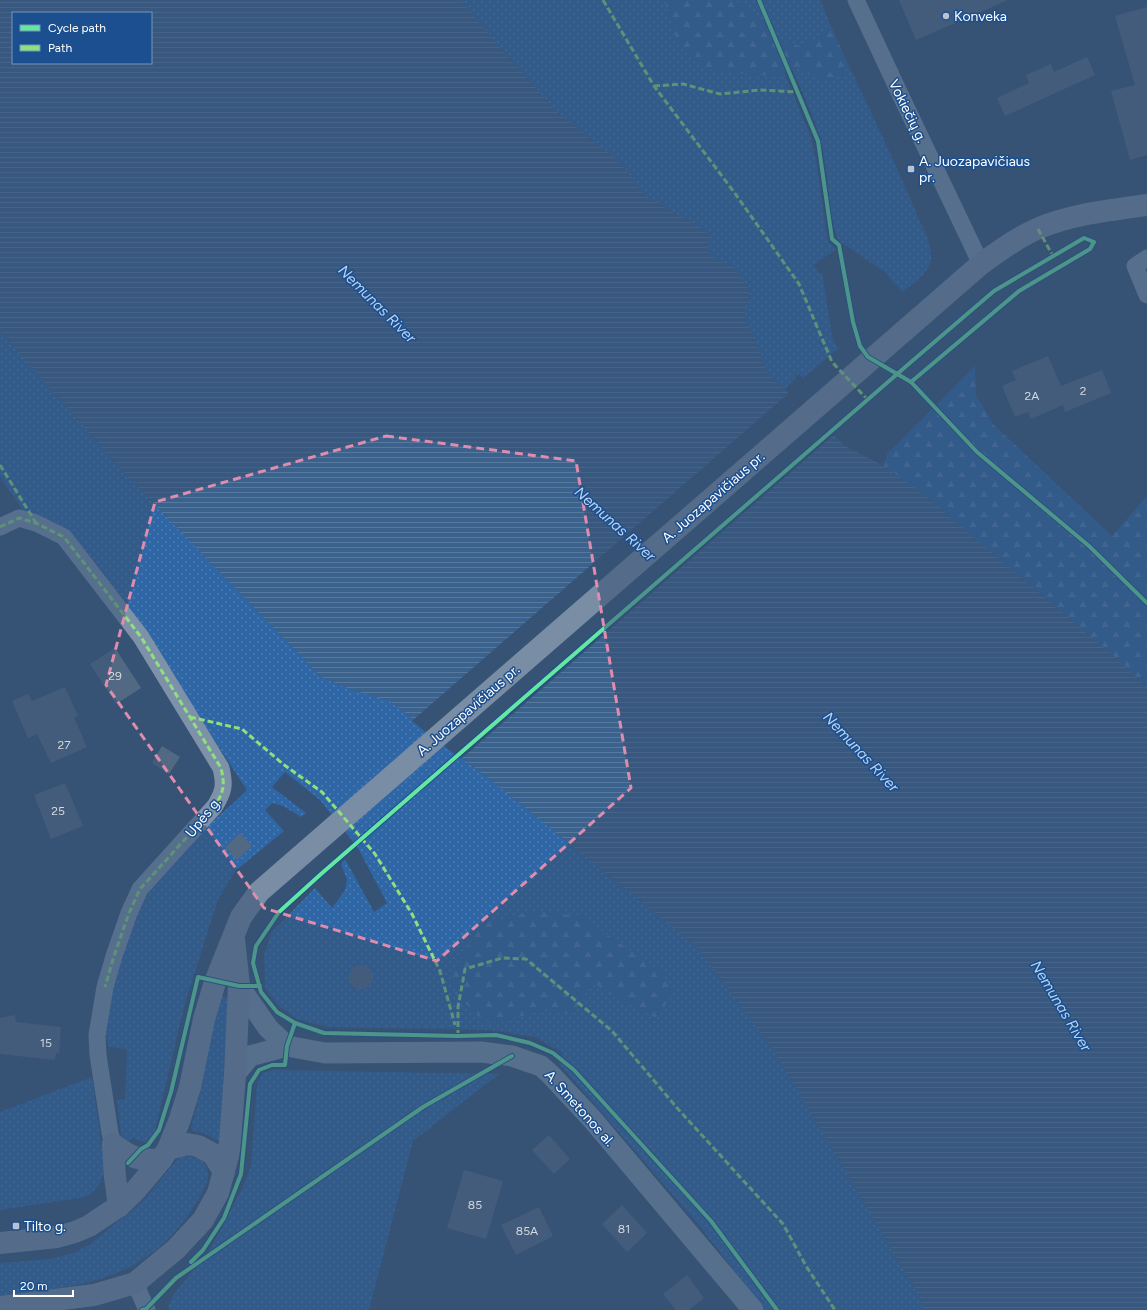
<svg xmlns="http://www.w3.org/2000/svg" width="1147" height="1310" viewBox="0 0 1147 1310" font-family="Figtree,sans-serif">
<style>
.grass{fill:url(#grass-dots)}
.forest{fill:url(#forest-firs)}
.water{fill:url(#water-rules);fill-rule:evenodd}
.pier{fill:#365274}
.building{fill:#526984}
.lines{fill:none;stroke-linecap:round;stroke-linejoin:round}
.minor{stroke:#7d92a8;stroke-width:17}
.tertiary{stroke:#7d92a8;stroke-width:21}
.secondary{stroke:#798da4;stroke-width:22}
.quiet{stroke:#8de07e;stroke-width:3;stroke-dasharray:6 3;stroke-linecap:butt}
.cycleway-casing{stroke:#1b4f8f;stroke-width:6}
.cycleway{stroke:#66e7a1;stroke-width:4}
.marked{fill:none;stroke:#e08cad;stroke-width:3;stroke-dasharray:8 5;stroke-linejoin:round}
.poi-dot{fill:#b9c2ce;stroke:#1b4f8f;stroke-width:1.5}
.labels{text-anchor:middle;stroke-width:3;stroke-linejoin:round;paint-order:stroke}
.number-label{font-size:12px;fill:#d4dae0}
.poi-label{font-size:14px;fill:#fff;stroke:#1b4f8f;text-anchor:start}
.street-label{font-size:14px;fill:#fff;stroke:#1b4f8f}
.water-label{font-size:15px;font-style:italic;fill:#b5d3f5;stroke:#1b4f8f}
</style>
<defs>
<pattern id="grass-dots" width="8" height="8" patternUnits="userSpaceOnUse"><rect width="8" height="8" fill="#2f66a5"/><path d="M2 2h.1M6 6h.1" fill="none" stroke="#4e7db2" stroke-width="1.8" stroke-linecap="round"/></pattern>
<pattern id="forest-firs" width="22" height="20" patternUnits="userSpaceOnUse"><rect width="22" height="20" fill="#2f66a5"/><path d="M5 1l3.5 6h-7zM16 11l3.5 6h-7z" fill="#4e7db2"/></pattern>
<pattern id="water-rules" width="6" height="5" patternUnits="userSpaceOnUse"><rect width="6" height="5" fill="#3b618d"/><path d="M0 2.5h6" fill="none" stroke="#58799e"/></pattern>
</defs>
<rect width="100%" height="100%" fill="#365274"/>
<!-- grass -->
<g class="grass">
<path d="M 461,0 L 664,0 L 679,47 L 733,73 L 776,76 L 784,72 L 810,135 L 816,160 L 827,238 L 829,243 L 834,247 L 835,250 L 814,265 L 819,274 L 822,272 L 822,273 L 833,341 L 839,348 L 803,378 L 798,374 L 785,390 L 768,374 L 744,314 L 750,290 L 732,266 L 715,259 L 707,251 L 695,223 L 674,213 L 642,193 L 620,162 L 554,109 L 477,20 Z"/>
<path d="M 734,0 L 820,0 L 831,26 L 816,39 L 801,46 L 784,42 L 748,10 Z"/>
<path d="M 848,64 C 871,113 895,161 915,210 C 921,224 931,241 931,256 C 932,272 913,283 902,292 L 885,272 L 839,241 C 828,216 829,179 823,151 C 818,123 803,95 792,69 L 797,66 L 842,76 Z"/>
<path d="M 0,331 L 123,472 L 321,677 L 352,690 L 390,701 L 517,801 L 698,948 L 774,1051 L 919,1296 L 924,1310 L 765,1310 L 698,1224 L 559,1063 L 563,1053 L 535,1037 L 491,1030 L 328,1027 L 297,1019 L 279,1006 L 265,988 L 264,955 L 271,933 L 315,888 L 332,908 L 345,890 L 347,880 L 341,864 L 345,859 L 374,912 L 387,903 L 358,848 L 320,800 L 285,772 L 272,787 L 306,813 L 301,817 L 283,806 L 272,803 L 265,810 L 284,831 L 235,871 L 218,900 L 185,1003 L 155,1130 L 146,1142 L 140,1141 L 133,1138 L 127,1143 L 121,1134 L 117,1100 L 125,1099 L 127,1050 L 108,1046 C 107,1039 105,1030 105,1022 C 105,1007 111,992 115,978 C 125,943 138,905 160,876 C 185,844 218,818 247,790 L 149,641 L 71,537 L 24,512 L 0,477 Z"/>
<path d="M 221,996 L 227,997 L 228,998 L 220,1139 L 220,1141 C 215,1141 211,1136 205,1134 C 200,1132 194,1133 191,1128 L 201,1089 L 214,1020 Z"/>
<path d="M 273,1070 L 499,1074 L 413,1141 L 369,1310 L 170,1310 L 168,1307 L 174,1294 L 211,1248 L 245,1183 L 251,1165 L 257,1084 L 262,1074 Z"/>
<path d="M 92,1077 L 105,1170 C 101,1184 97,1189 86,1197 L 0,1210 L 0,1112 Z"/>
<path d="M 183,1156 C 190,1157 198,1157 203,1162 C 207,1166 209,1174 208,1179 C 203,1196 179,1230 165,1242 C 152,1254 136,1265 119,1272 C 94,1283 67,1287 39,1291 C 26,1293 13,1295 0,1296 L 0,1263 L 50,1259 L 73,1253 L 89,1245 L 143,1201 L 170,1168 L 178,1159 Z"/>
</g>
<!-- forest -->
<g class="forest">
<path d="M 664,0 L 734,0 L 748,10 L 784,42 L 801,46 L 816,39 L 831,26 L 848,64 L 842,76 L 821,82 L 797,66 L 776,76 L 733,73 L 706,69 L 679,47 Z"/>
<path d="M 975,366 L 976,395 L 994,425 L 1112,536 L 1147,496 L 1147,687 L 1115,657 L 922,493 L 884,466 L 887,454 Z"/>
<path d="M 535,911 L 580,916 L 661,971 L 673,993 L 657,1018 L 626,1003 L 593,983 L 572,1014 L 544,1009 L 506,1021 L 485,1023 L 455,993 L 452,974 L 480,925 Z"/>
</g>
<!-- water -->
<path class="water" d="M 0,0 L 461,0 L 477,20 L 554,109 L 620,162 L 642,193 L 674,213 L 695,223 L 710,235 L 707,251 L 715,259 L 732,266 L 750,290 L 744,314 L 768,374 L 845,446 L 884,466 L 922,493 L 1115,657 L 1147,687 L 1147,1310 L 924,1310 L 919,1296 L 774,1051 L 698,948 L 517,801 L 390,701 L 352,690 L 321,677 L 123,472 L 0,331 ZM 13,13 L 151,13 L 151,63 L 13,63 Z"/>
<!-- pier -->
<path class="pier" d="M 790,392 L 835,434 L 461,759 L 412,721 Z"/>
<!-- building -->
<g class="building">
<path d="M 899,0 L 1008,0 L 916,40 Z"/>
<path d="M 1147,7 L 1147,155 L 1130,160 L 1111,91 L 1135,85 L 1115,16 Z"/>
<path d="M 1087,57 L 1095,75 L 1005,116 L 997,98 L 1029,83 L 1026,75 L 1051,64 L 1054,72 Z"/>
<path d="M 1048,356 L 1061,386 L 1102,370 L 1111,393 L 1065,412 L 1063,405 L 1031,419 L 1028,412 L 1015,417 L 1002,386 L 1016,380 L 1012,371 Z"/>
<path d="M 115,648 L 141,688 L 116,704 L 90,664 Z"/>
<path d="M 65,687 L 78,716 L 74,718 L 87,747 L 51,763 L 37,734 L 28,738 L 12,701 L 28,694 L 32,701 Z"/>
<path d="M 162,746 L 180,757 L 169,774 L 152,763 Z"/>
<path d="M 65,783 L 83,826 L 51,839 L 34,795 Z"/>
<path d="M 240,833 L 252,846 L 237,860 L 225,847 Z"/>
<circle cx="361" cy="977" r="12"/>
<path d="M 15,1015 L 16,1022 L 61,1027 L 59,1053 L 56,1053 L 55,1060 L 0,1054 L 0,1018 Z"/>
<path d="M 549,1135 L 570,1159 L 554,1174 L 532,1150 Z"/>
<path d="M 464,1170 L 503,1181 L 486,1239 L 447,1228 Z"/>
<path d="M 622,1205 L 647,1233 L 627,1252 L 602,1224 Z"/>
<path d="M 539,1207 L 553,1236 L 516,1255 L 501,1225 Z"/>
<path d="M 687,1275 L 704,1298 L 689,1310 L 676,1310 L 663,1294 Z"/>
</g>
<g class="lines">
<!-- minor -->
<g class="minor">
<path d="M 856,0 L 899,92 L 981,264"/>
<path d="M 1147,258 L 1135,266 L 1147,295"/>
<path d="M 0,527 L 19,518 L 36,523 L 64,537 L 141,637 L 221,768 C 225,785 224,791 215,806 L 140,889 L 129,913 L 114,956 L 105,987 L 97,1035 L 98,1055 L 110,1133 L 113,1144"/>
<path d="M 135,1283 L 147,1310"/>
</g>
<!-- tertiary -->
<g class="tertiary">
<path d="M 239,986 L 268,1028 L 287,1046"/>
<path d="M 235,1074 L 250,1056 L 287,1046 L 325,1053 L 481,1052 L 512,1056 L 541,1066 L 550,1074 L 592,1119 L 753,1310"/>
</g>
<!-- secondary -->
<g class="secondary">
<path d="M 113,1144 L 115,1177 L 119,1206"/>
<path d="M 113,1144 C 132,1158 137,1160 161,1160"/>
<path d="M 168,1149 L 187,1144 L 198,1146 L 213,1154 L 224,1172"/>
<path d="M 0,1243 L 57,1237 L 75,1232 L 89,1226 L 119,1206 L 135,1191 L 161,1160 L 168,1149 L 180,1119 L 190,1087 L 204,1019 L 215,982 L 241,917 L 259,892 L 981,264 C 999,251 1018,237 1039,228 C 1073,214 1110,210 1147,205"/>
<path d="M 0,1307 L 94,1295 L 135,1283 L 176,1249 L 203,1220 L 218,1193 L 228,1156 L 230,1142 L 235,1074 L 239,986 L 234,939"/>
</g>
<!-- quiet -->
<g class="quiet">
<path d="M 603,0 L 654,86 L 734,192 L 799,284 L 832,362 L 866,398"/>
<path d="M 654,86 L 683,84 L 720,94 L 760,90 L 797,92"/>
<path d="M 1038,229 L 1053,256"/>
<path d="M 0,465 L 36,523"/>
<path d="M 0,527 L 19,518 L 36,523 L 64,537 L 141,637 L 221,768 C 225,785 224,791 215,806 L 140,889 L 129,913 L 114,956 L 105,987"/>
<path d="M 190,717 L 242,729 L 283,764 L 322,792 L 375,854 L 412,914 L 440,971 L 455,1025"/>
<path d="M 458,1036 L 458,1007 L 465,969 L 502,958 L 526,959 L 612,1031 L 678,1109 L 783,1224 L 806,1266 L 835,1310"/>
</g>
<!-- cycleway casing -->
<g class="cycleway-casing">
<g id="cycleway">
<path d="M 759,0 L 818,141 L 832,239 L 839,245 L 853,322 L 860,346 L 868,357 L 911,382 L 1019,291 L 1090,249 L 1094,242 L 1084,238 L 994,291 L 911,362 L 321,874 L 279,912 L 256,946 L 253,963 L 261,992 L 277,1012 L 295,1023 L 324,1033 L 458,1036 L 496,1035 L 530,1043 L 553,1053 L 574,1070 L 711,1221 L 777,1310"/>
<path d="M 911,382 L 977,452 L 1089,546 L 1147,603"/>
<path d="M 128,1163 L 141,1149 L 148,1145 L 159,1130 L 171,1092 L 198,977 L 239,986 L 260,986"/>
<path d="M 191,1262 L 203,1250 L 224,1218 L 241,1174 L 250,1084 L 259,1070 L 272,1065 L 285,1065 L 287,1046 L 295,1023"/>
<path d="M 142,1310 L 146,1309 L 176,1278 L 423,1107 L 512,1056"/>
</g>
</g>
<!-- cycleway -->
<use href="#cycleway" class="cycleway"/>
</g>
<!-- marked area -->
<path d="M0 0H1147V1310H0ZM 386,436 L 576,461 L 631,788 L 437,961 L 264,908 L 106,685 L 155,502 Z" fill="#365274" fill-opacity=".55" fill-rule="evenodd"/>
<path class="marked" d="M 386,436 L 576,461 L 631,788 L 437,961 L 264,908 L 106,685 L 155,502 Z"/>
<!-- markers -->
<g class="poi-dot">
<circle cx="946" cy="16" r="4"/>
<rect x="907" y="165" width="8" height="8" rx="2"/>
<rect x="12" y="1222" width="8" height="8" rx="2"/>
</g>
<g class="labels">
<!-- number labels -->
<g class="number-label">
<text x="1083" y="395">2</text>
<text x="1032" y="400">2A</text>
<text x="115" y="680">29</text>
<text x="64" y="749">27</text>
<text x="58" y="815">25</text>
<text x="46" y="1047">15</text>
<text x="475" y="1209">85</text>
<text x="624" y="1233">81</text>
<text x="527" y="1235">85A</text>
</g>
<!-- poi labels -->
<g class="poi-label">
<text x="954" y="21">Konveka</text>
<text x="919" y="166">A. Juozapavičiaus<tspan x="919" dy="16">pr.</tspan></text>
<text x="24" y="1231">Tilto g.</text>
</g>
<!-- street labels -->
<g class="street-label">
<text transform="translate(908 111) rotate(64)" y="5">Vokiečių g.</text>
<text transform="translate(713 497) rotate(-41)" y="5">A. Juozapavičiaus pr.</text>
<text transform="translate(468 710) rotate(-41)" y="5">A. Juozapavičiaus pr.</text>
<text transform="translate(203 817) rotate(-51)" y="5">Upės g.</text>
<text transform="translate(580 1108) rotate(48)" y="5">A. Smetonos al.</text>
</g>
<!-- water labels -->
<g class="water-label">
<text transform="translate(377 304) rotate(45)" y="5">Nemunas River</text>
<text transform="translate(615 524) rotate(42)" y="5">Nemunas River</text>
<text transform="translate(861 752) rotate(47)" y="5">Nemunas River</text>
<text transform="translate(1061 1006) rotate(59)" y="5">Nemunas River</text>
</g>
</g>
<!-- legend -->
<rect x="12" y="12" width="140" height="52" fill="#1b4f8f" stroke="#7695bc"/>
<rect x="20" y="25" width="20" height="6" fill="#66e7a1" stroke="#7695bc"/>
<text x="48" y="32" font-size="12" fill="#ffffff">Cycle path</text>
<rect x="20" y="45" width="20" height="6" fill="#8de07e" stroke="#7695bc"/>
<text x="48" y="52" font-size="12" fill="#ffffff">Path</text>
<!-- scale -->
<path d="M14 1290v6h59v-6" fill="none" stroke="#ffffff" stroke-width="2"/>
<text x="20" y="1290" font-size="12" fill="#ffffff" stroke="#1b4f8f" stroke-width="3" paint-order="stroke">20 m</text>
</svg>
